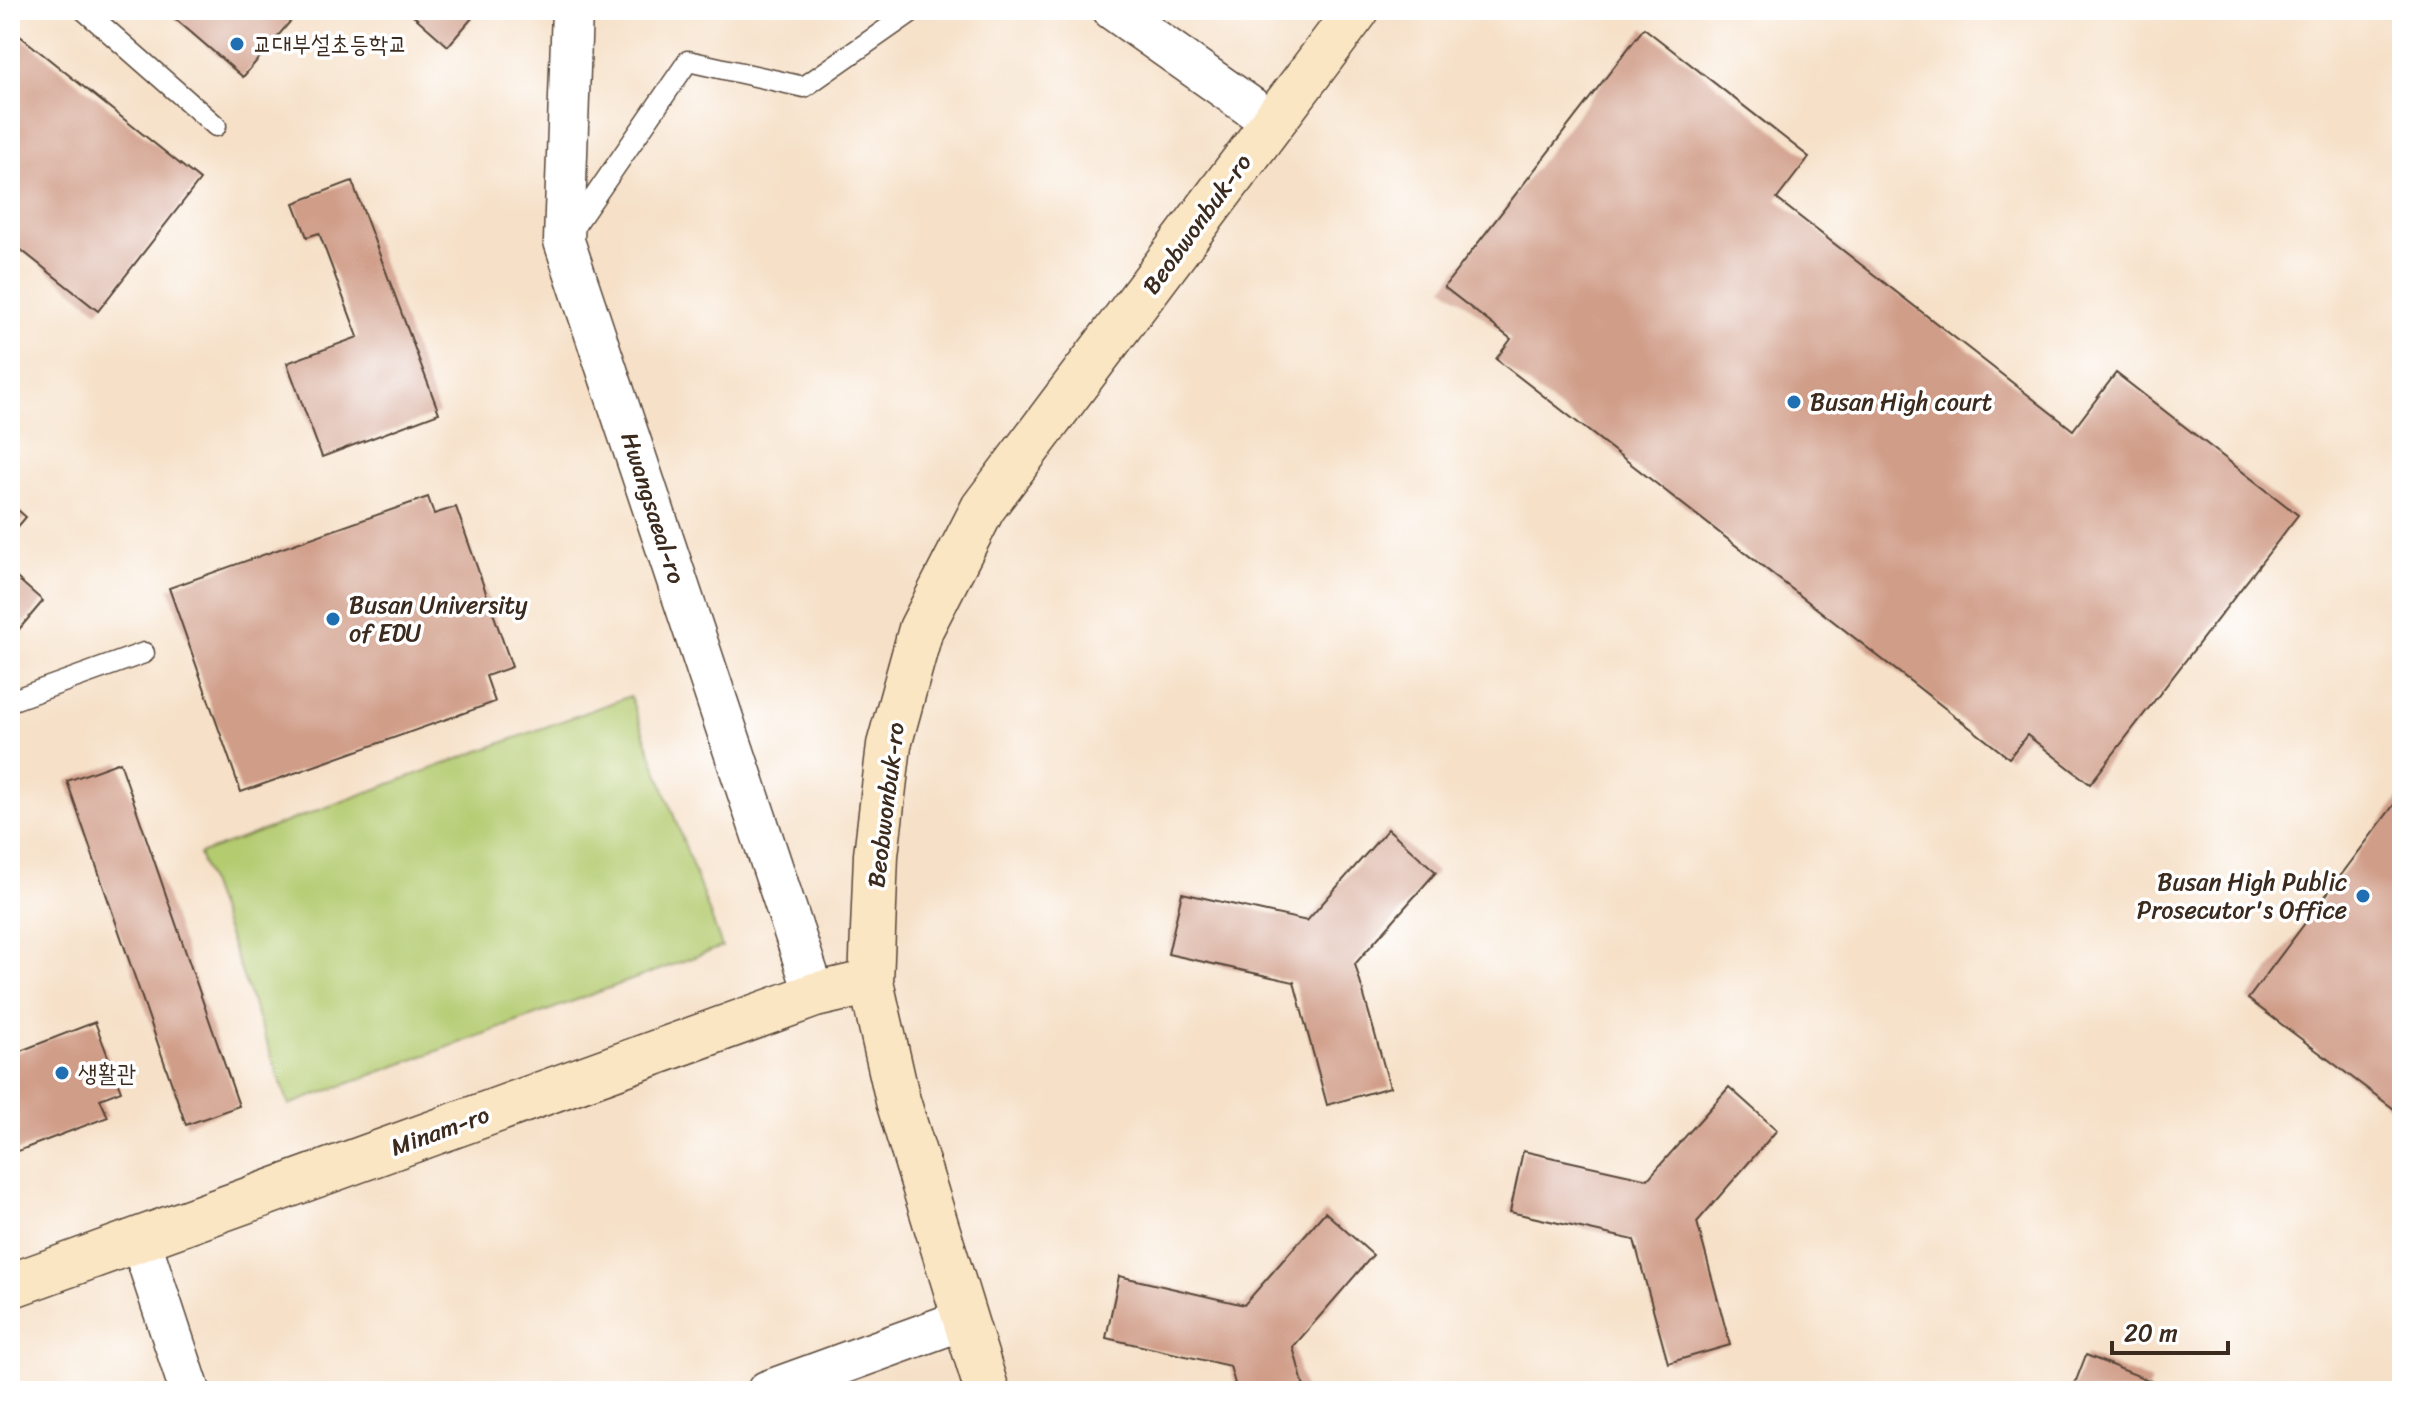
<svg xmlns="http://www.w3.org/2000/svg" width="2412" height="1401" viewBox="0 0 2412 1401" font-family="Sriracha,'Poor Story',sans-serif">
<style>
.green{fill:#b4cb6f;stroke:#787a46;stroke-width:2}
.building{fill:#d09d88}
.lines{fill:none;stroke-linecap:round;stroke-linejoin:round}
.service-casing{stroke:#574537;stroke-width:23}
.minor-casing{stroke:#574537;stroke-width:43}
.secondary-casing{stroke:#574537;stroke-width:47}
.service{stroke:#fff;stroke-width:20}
.minor{stroke:#fff;stroke-width:40}
.secondary{stroke:#fbe6c4;stroke-width:44}
.poi-dot{fill:#1f6fb2;stroke:#fff;stroke-width:3}
.labels{text-anchor:middle;stroke-width:7;stroke-linejoin:round;paint-order:stroke}
.poi-label{font-size:24px;fill:#3b2a1e;stroke:#fff;text-anchor:start}
.street-label{font-size:24px;fill:#3b2a1e;stroke:#fff}
</style>
<rect width="100%" height="100%" fill="#fff"/>
<filter id="ink" filterUnits="userSpaceOnUse"><feTurbulence type="fractalNoise" baseFrequency=".0125" numOctaves="2"/><feDisplacementMap in="SourceGraphic" scale="16" xChannelSelector="R" yChannelSelector="G"/><feConvolveMatrix kernelMatrix="1 2 1 2 8 2 1 2 1" color-interpolation-filters="sRGB"/></filter>
<filter id="wash" filterUnits="userSpaceOnUse"><feTurbulence type="fractalNoise" baseFrequency=".006" numOctaves="4" result="noise"/><feDisplacementMap in="SourceGraphic" scale="32" xChannelSelector="R" yChannelSelector="G"/><feGaussianBlur stdDeviation="1.8" result="paint"/><feColorMatrix in="noise" values="0 0 0 0 0 0 0 0 0 0 0 0 0 0 0 0 0 1.4 0 .05"/><feComposite in="paint" operator="in"/></filter>
<g filter="url(#wash)">
<rect width="100%" height="100%" fill="#f6e0c7"/>
<!-- green -->
<path class="green" d="M 630,696 L 722,947 L 289,1105 L 199,854 Z"/>
<g id="blocks">
<!-- building -->
<g class="building">
<path d="M 165,10 L 300,10 L 243,77 Z"/>
<path d="M 407,10 L 479,10 L 448,46 Z"/>
<path d="M 10,28 L 200,180 L 98,311 L 10,241 Z"/>
<path d="M 1644,28 L 1809,157 L 1777,199 L 2073,430 L 2116,373 L 2298,515 L 2090,784 L 2027,735 L 2009,758 L 1496,359 L 1511,339 L 1444,287 Z"/>
<path d="M 352,181 L 439,413 L 322,457 L 287,363 L 358,337 L 319,233 L 307,237 L 294,203 Z"/>
<path d="M 428,497 L 434,514 L 456,507 L 512,667 L 486,676 L 495,702 L 241,792 L 169,588 Z"/>
<path d="M 10,503 L 26,517 L 10,536 Z"/>
<path d="M 10,572 L 43,601 L 10,640 Z"/>
<path d="M 120,762 L 239,1106 L 186,1125 L 67,781 Z"/>
<path d="M 2402,794 L 2402,1115 L 2248,999 Z"/>
<path d="M 1388,829 L 1436,872 L 1355,964 L 1390,1087 L 1327,1105 L 1294,982 L 1168,954 L 1182,893 L 1307,921 Z"/>
<path d="M 95,1022 L 121,1091 L 100,1099 L 108,1117 L 10,1154 L 10,1055 Z"/>
<path d="M 1729,1087 L 1777,1130 L 1697,1222 L 1730,1345 L 1668,1363 L 1634,1240 L 1510,1212 L 1523,1151 L 1648,1179 Z"/>
<path d="M 1325,1212 L 1373,1255 L 1293,1347 L 1305,1391 L 1237,1391 L 1230,1366 L 1106,1338 L 1119,1276 L 1244,1305 Z"/>
<path d="M 2086,1355 L 2151,1381 L 2147,1391 L 2072,1391 Z"/>
</g>
</g>
</g>
<g filter="url(#ink)">
<use href="#blocks" fill-opacity="0" stroke="#574537" stroke-width="2"/>
<g class="lines">
<!-- service casing -->
<g class="service-casing">
<g id="service">
<path d="M 84,10 L 216,126"/>
<path d="M 571,231 L 688,61 L 804,87 L 914,10"/>
<path d="M 10,701 L 144,653"/>
</g>
</g>
<!-- minor casing -->
<g class="minor-casing">
<g id="minor">
<path d="M 572,10 L 564,241 L 815,995"/>
<path d="M 1113,10 L 1272,122"/>
<path d="M 140,1239 L 190,1391"/>
<path d="M 767,1391 L 965,1319"/>
</g>
</g>
<!-- secondary casing -->
<g class="secondary-casing">
<g id="secondary">
<path d="M 10,1286 L 815,995 L 871,982"/>
<path d="M 987,1391 L 898,1101 L 871,982 L 876,855 L 889,745 L 921,629 L 983,508 L 1357,10"/>
</g>
</g>
<!-- service -->
<use href="#service" class="service"/>
<!-- minor -->
<use href="#minor" class="minor"/>
<!-- secondary -->
<use href="#secondary" class="secondary"/>
</g>
</g>
<!-- markers -->
<g class="poi-dot">
<circle cx="237" cy="44" r="8"/>
<circle cx="1794" cy="402" r="8"/>
<circle cx="333" cy="619" r="8"/>
<circle cx="2363" cy="896" r="8"/>
<circle cx="62" cy="1073" r="8"/>
</g>
<g class="labels">
<!-- poi labels -->
<g class="poi-label">
<text x="253" y="52">교대부설초등학교</text>
<text x="1810" y="410">Busan High court</text>
<text x="349" y="613">Busan University<tspan x="349" dy="28">of EDU</tspan></text>
<text x="2347" y="890" text-anchor="end">Busan High Public<tspan x="2347" dy="28">Prosecutor's Office</tspan></text>
<text x="78" y="1081">생활관</text>
</g>
<!-- street labels -->
<g class="street-label">
<text transform="translate(1197 224) rotate(-54)" y="8">Beobwonbuk-ro</text>
<text transform="translate(653 508) rotate(72)" y="8">Hwangsaeal-ro</text>
<text transform="translate(886 805) rotate(-83)" y="8">Beobwonbuk-ro</text>
<text transform="translate(440 1131) rotate(-20)" y="8">Minam-ro</text>
</g>
</g>
<!-- margin -->
<rect width="2412" height="1401" fill="none" stroke="#fff" stroke-width="40"/>
<!-- scale -->
<path d="M2112 1341v12h116v-12" fill="none" stroke="#3b2a1e" stroke-width="4"/>
<text x="2124" y="1341" font-size="24" fill="#3b2a1e" stroke="#ffffff" stroke-width="6" paint-order="stroke">20 m</text>
</svg>
